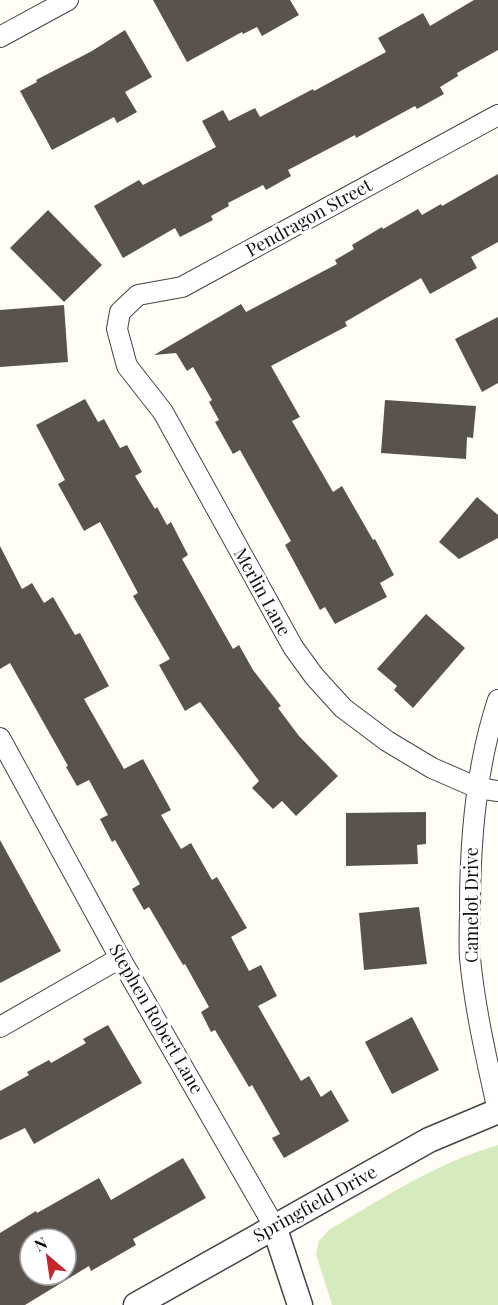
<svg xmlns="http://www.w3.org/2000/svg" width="498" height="1305" viewBox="0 0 498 1305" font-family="'Playfair Display',serif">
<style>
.green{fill:#d5ebbd}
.building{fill:#5a524d;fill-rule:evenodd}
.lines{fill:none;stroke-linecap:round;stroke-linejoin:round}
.minor-casing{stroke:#444;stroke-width:22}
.tertiary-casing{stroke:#444;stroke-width:27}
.minor{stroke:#fff;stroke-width:20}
.tertiary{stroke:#fff;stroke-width:24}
.labels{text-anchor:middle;stroke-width:6;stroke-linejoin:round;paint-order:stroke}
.street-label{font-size:18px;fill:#111;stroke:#fff}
</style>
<rect width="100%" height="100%" fill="#fffdf5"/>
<!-- green -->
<path class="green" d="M 498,1145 L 498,1305 L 332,1305 L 316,1254 L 319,1241 L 329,1230 C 383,1198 438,1162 498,1145 Z"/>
<!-- building -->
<g class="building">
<path d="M 153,0 L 290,0 L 299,15 L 262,36 L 257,27 L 243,34 L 242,32 L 187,62 Z"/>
<path d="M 474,0 L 498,0 L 498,50 L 457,73 L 458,76 L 440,87 L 444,94 L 417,109 L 415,106 L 356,138 L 355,135 L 288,170 L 291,176 L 266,190 L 263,185 L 228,203 L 229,206 L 211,216 L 213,220 L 180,237 L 175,228 L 123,258 L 94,206 L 139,180 L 143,185 L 216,147 L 202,121 L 223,110 L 229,121 L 255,108 L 260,117 L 313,89 L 314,91 L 386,52 L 378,38 L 423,13 L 430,26 Z"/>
<path d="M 125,30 L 152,77 L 125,92 L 137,112 L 117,123 L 114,117 L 52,150 L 20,91 L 37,82 L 36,80 L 92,51 Z"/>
<path d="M 498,174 L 498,242 L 471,257 L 477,268 L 430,294 L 421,278 L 345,322 L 347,326 L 271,366 L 300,417 L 292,421 L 333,492 L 342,486 L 373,540 L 375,539 L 394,575 L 380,583 L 387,597 L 335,624 L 325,607 L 320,610 L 285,545 L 291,541 L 240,450 L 233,454 L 215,422 L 219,420 L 209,402 L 212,400 L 193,367 L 187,371 L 176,353 L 154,355 L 241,304 L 246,312 L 337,264 L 335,260 L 354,249 L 352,245 L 382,227 L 383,229 L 418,209 L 422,215 L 441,204 L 442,206 Z"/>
<path d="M 48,210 L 102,265 L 64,302 L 10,248 Z"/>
<path d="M 64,305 L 68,362 L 0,367 L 0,310 Z"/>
<path d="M 498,317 L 498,383 L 482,392 L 455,339 Z"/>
<path d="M 85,399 L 98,422 L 104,419 L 120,448 L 127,445 L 142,472 L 135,476 L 155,509 L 157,507 L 167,525 L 171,522 L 188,555 L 182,559 L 233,649 L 239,645 L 253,670 L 281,706 L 278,708 L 299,736 L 338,776 L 296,816 L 282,801 L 273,809 L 252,788 L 259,781 L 200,702 L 185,711 L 159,665 L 170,659 L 133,596 L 138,593 L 100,522 L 84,531 L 58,484 L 65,480 L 36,425 Z"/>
<path d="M 385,400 L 476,406 L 473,438 L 467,437 L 466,459 L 381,453 Z"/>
<path d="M 477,497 L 498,515 L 498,538 L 459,559 L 439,542 Z"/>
<path d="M 0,546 L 22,589 L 32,583 L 44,603 L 53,597 L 75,635 L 80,633 L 109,686 L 84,699 L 124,769 L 143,759 L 171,810 L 161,815 L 181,849 L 191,843 L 212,880 L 217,877 L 247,928 L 231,937 L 249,971 L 261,965 L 277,996 L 258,1006 L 301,1081 L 309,1076 L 321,1097 L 331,1090 L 349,1121 L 284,1158 L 272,1138 L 280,1134 L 252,1085 L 249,1087 L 215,1030 L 211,1032 L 201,1012 L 209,1007 L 185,964 L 183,965 L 149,907 L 144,910 L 132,889 L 140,884 L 115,840 L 112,842 L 100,819 L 108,815 L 89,780 L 77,786 L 66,767 L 68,766 L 10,663 L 0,669 Z"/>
<path d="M 426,614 L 465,648 L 413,708 L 394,690 L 397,686 L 377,669 Z"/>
<path d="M 426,812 L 426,844 L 417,845 L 418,864 L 346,866 L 346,813 Z"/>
<path d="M 0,840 L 61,951 L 0,983 Z"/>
<path d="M 419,907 L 427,964 L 364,970 L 359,913 Z"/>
<path d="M 412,1017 L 439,1070 L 392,1094 L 365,1042 Z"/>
<path d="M 108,1025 L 142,1083 L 34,1144 L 25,1128 L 0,1140 L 0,1091 L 29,1075 L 27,1072 L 49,1060 L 51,1063 L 86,1043 L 83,1039 Z"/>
<path d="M 183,1158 L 206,1198 L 133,1239 L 136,1245 L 91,1271 L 89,1266 L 25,1305 L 0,1305 L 0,1233 L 36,1211 L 37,1213 L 99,1178 L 111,1200 ZM 30,1239 L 66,1239 L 66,1275 L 30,1275 Z"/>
</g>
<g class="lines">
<!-- minor casing -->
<g class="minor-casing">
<g id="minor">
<path d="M 0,37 L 68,0"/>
<path d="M 498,115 L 182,287 L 138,295 L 120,312 L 117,329 L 127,366 L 163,412 L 293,647 L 314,676 L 343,708 L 387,741 L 432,768 L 478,788 L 498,791"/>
<path d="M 498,700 C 476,766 470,838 470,908 C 470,924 469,942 470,958 C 475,1010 487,1061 498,1111"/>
<path d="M 0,738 L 120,958 L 274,1226"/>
<path d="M 0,1027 L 120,958"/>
</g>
</g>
<!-- tertiary casing -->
<g class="tertiary-casing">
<g id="tertiary">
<path d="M 274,1226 L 300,1305"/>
<path d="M 136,1305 L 429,1140 L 498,1111"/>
</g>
</g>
<!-- minor -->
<use href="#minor" class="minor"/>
<!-- tertiary -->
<use href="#tertiary" class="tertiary"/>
</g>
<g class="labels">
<!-- street labels -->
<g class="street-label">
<text transform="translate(309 218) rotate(-29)" y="6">Pendragon Street</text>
<text transform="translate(262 592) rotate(61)" y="6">Merlin Lane</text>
<text transform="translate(472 905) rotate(-90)" y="6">Camelot Drive</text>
<text transform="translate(156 1019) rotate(60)" y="6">Stephen Robert Lane</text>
<text transform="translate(315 1204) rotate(-29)" y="6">Springfield Drive</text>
</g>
</g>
<!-- north arrow -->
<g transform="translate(48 1257) rotate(331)"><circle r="28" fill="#ffffff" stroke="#a0a0a0" stroke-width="1.5"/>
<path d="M0-4.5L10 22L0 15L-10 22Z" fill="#c4262e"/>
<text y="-9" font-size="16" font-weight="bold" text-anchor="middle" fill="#111111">N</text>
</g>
</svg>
